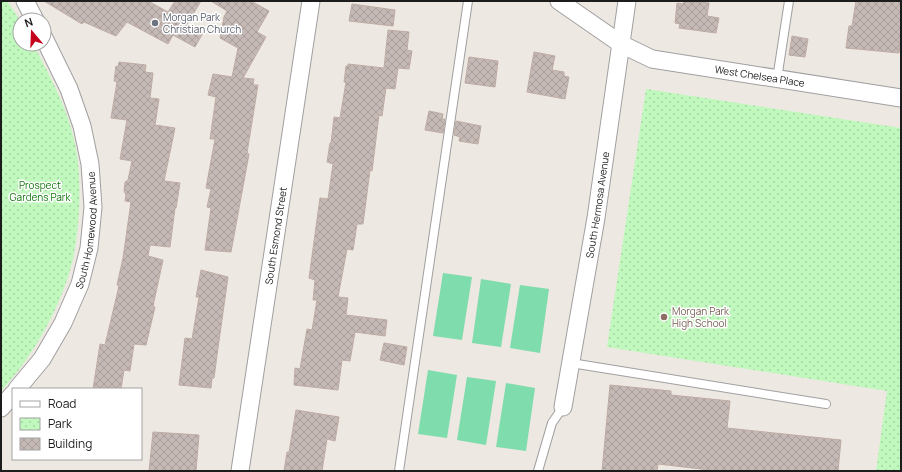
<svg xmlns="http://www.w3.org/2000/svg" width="902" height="472" viewBox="0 0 902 472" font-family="Manrope,sans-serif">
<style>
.park{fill:url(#park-dots)}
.pitch{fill:#7fdcac}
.building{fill:url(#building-cross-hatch);stroke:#bfaca4}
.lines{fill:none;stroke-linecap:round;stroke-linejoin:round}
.lane-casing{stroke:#a0a0a0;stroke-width:10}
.street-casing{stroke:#a0a0a0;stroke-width:19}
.lane{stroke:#fff;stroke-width:8}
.street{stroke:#fff;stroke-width:17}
.worship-dot{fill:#6b7280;stroke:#fff;stroke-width:1.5}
.education-dot{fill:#8d6e63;stroke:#fff;stroke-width:1.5}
.labels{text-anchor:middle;stroke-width:3;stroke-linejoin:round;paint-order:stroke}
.worship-label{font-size:10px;fill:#5b616d;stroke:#fff;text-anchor:start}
.street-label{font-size:10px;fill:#1c1c1c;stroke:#fff}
.park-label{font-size:10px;fill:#12770c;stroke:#fff}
.education-label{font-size:10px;fill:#785e54;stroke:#fff;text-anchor:start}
</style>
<defs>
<pattern id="park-dots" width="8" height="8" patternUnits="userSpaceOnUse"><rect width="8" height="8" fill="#c0f8bd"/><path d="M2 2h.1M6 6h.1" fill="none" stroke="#a4d4a2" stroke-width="1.8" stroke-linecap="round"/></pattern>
<pattern id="building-cross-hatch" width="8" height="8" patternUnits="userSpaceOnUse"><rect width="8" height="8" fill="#c5b9b5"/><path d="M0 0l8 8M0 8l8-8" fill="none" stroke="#a99e9b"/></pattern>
</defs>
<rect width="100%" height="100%" fill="#ede8e1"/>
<!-- park -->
<g class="park">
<path d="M 1,1 L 7,1 L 20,20 L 20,44 L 33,44 C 50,76 68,109 75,144 C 83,180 80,242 68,277 C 55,317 30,360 1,391 Z"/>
<path d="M 646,89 L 901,128 L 901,471 L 876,471 L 887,391 L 607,347 Z"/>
</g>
<!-- pitch -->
<g class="pitch">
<path d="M 443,273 L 472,277 L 462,340 L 433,336 Z"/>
<path d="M 481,279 L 511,284 L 501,347 L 472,343 Z"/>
<path d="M 520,285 L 549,289 L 540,353 L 510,348 Z"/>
<path d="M 428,370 L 457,375 L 447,438 L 418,434 Z"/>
<path d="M 467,377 L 496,381 L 486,445 L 457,440 Z"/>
<path d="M 506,383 L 535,388 L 526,451 L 496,447 Z"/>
</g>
<!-- building -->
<g class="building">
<path d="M 44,1 L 148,1 L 168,12 L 175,1 L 201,1 L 187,24 L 203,33 L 195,47 L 173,35 L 168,44 L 127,22 L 116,36 L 84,22 L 82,24 Z"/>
<path d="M 211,1 L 251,1 L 269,11 L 257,32 L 266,37 L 243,78 L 254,79 L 253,85 L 258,85 L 247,153 L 249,154 L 231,252 L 205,250 L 211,208 L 207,207 L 211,189 L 206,188 L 215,139 L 210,139 L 216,97 L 208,95 L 213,74 L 232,77 L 238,48 L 220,38 L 224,17 L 227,11 Z"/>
<path d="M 684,1 L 709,3 L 707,16 L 719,18 L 716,33 L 679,28 L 680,24 L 675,23 L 677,3 L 683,4 Z"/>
<path d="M 856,1 L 901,1 L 901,32 L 899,53 L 846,48 L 849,26 L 852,26 Z"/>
<path d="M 352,4 L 395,10 L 393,26 L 349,21 Z"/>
<path d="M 388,30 L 409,32 L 407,50 L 412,51 L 409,69 L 398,68 L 395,89 L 386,88 L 382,116 L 379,115 L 372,171 L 370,170 L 363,224 L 357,224 L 353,250 L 347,249 L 338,297 L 348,298 L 346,315 L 387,320 L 385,336 L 355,332 L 350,361 L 342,360 L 338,390 L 294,385 L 295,368 L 300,369 L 307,329 L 312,330 L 317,300 L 313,300 L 315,280 L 309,278 L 320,198 L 328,199 L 333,164 L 327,162 L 330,143 L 331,143 L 334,117 L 340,118 L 346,82 L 344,82 L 346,66 L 348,66 L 348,64 L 384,68 Z"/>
<path d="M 792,36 L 808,39 L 805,57 L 789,55 Z"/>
<path d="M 534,52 L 555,56 L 552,70 L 564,72 L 564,76 L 569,77 L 565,99 L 527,92 Z"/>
<path d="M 469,57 L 498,61 L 495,87 L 465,83 Z"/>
<path d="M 119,62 L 146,65 L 145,72 L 153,73 L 150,98 L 159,99 L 155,125 L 175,128 L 164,181 L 180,183 L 176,208 L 175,208 L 170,247 L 150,245 L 148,256 L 163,260 L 153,306 L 155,307 L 146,345 L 134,344 L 130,371 L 124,370 L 121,389 L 93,389 L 100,344 L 105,345 L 119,286 L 117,285 L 123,258 L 131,202 L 125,201 L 126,195 L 124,191 L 125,182 L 128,180 L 132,161 L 120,159 L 127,120 L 111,118 L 117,82 L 114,81 L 116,66 L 118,67 Z"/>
<path d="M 429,111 L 443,114 L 442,119 L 445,119 L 443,133 L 425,130 Z"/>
<path d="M 456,121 L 481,126 L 478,144 L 459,141 L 460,137 L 454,135 Z"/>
<path d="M 201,270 L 228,277 L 218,348 L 214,378 L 212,378 L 211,388 L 179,385 L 185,338 L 192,339 L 199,297 L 196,297 Z"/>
<path d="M 384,343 L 407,347 L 404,365 L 380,360 Z"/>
<path d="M 610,385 L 671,391 L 671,395 L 730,401 L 727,428 L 841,440 L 838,471 L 718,471 L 658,464 L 657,471 L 602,471 Z"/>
<path d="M 296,410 L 339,417 L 335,441 L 327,439 L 322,471 L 284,471 L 287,452 L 289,452 Z"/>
<path d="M 153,432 L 199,435 L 196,471 L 149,471 Z"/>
</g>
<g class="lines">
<!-- lane casing -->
<g class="lane-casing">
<g id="lane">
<path d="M 777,79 L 789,1"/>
<path d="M 571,363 L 826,404"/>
<path d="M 399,471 L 468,1"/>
<path d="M 538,471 L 552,423 L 563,407"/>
</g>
</g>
<!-- street casing -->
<g class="street-casing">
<g id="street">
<path d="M 25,1 L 35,20"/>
<path id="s1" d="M 559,1 L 621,44 L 652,59 L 901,98"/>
<path id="s2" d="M 17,389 L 42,359 L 63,323 L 80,284 L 89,248 L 93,207 L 90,164 L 82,126 L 69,89 L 44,38"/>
<path id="s3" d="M 563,407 L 596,218 L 627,1"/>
<path d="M 1,408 L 13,394"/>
<path id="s4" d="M 240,471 L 311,1"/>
</g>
</g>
<!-- lane -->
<use href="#lane" class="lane"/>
<!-- street -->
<use href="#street" class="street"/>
</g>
<!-- markers -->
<circle class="worship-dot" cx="155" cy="23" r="4"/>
<circle class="education-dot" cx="664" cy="317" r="4"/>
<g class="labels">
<!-- worship labels -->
<g class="worship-label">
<text x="163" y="21">Morgan Park<tspan x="163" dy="12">Christian Church</tspan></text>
</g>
<!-- street labels -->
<g class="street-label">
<text dy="4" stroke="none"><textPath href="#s1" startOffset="219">West Chelsea Place</textPath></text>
<text dy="4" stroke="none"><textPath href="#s3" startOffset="205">South Hermosa Avenue</textPath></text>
<text dy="4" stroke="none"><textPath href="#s2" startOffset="178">South Homewood Avenue</textPath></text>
<text dy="4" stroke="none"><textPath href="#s4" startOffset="238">South Esmond Street</textPath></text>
</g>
<!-- park labels -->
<g class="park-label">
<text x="40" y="189">Prospect<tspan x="40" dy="12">Gardens Park</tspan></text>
</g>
<!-- education labels -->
<g class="education-label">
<text x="672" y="315">Morgan Park<tspan x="672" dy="12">High School</tspan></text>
</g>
</g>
<!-- border -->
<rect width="902" height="472" fill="none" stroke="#1c1c1c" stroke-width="4"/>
<!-- legend -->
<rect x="12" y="388" width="130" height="72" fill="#ffffff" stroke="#a4a4a4"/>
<rect x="20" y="401" width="20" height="6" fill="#ffffff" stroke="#a4a4a4"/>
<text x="48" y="408" font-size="12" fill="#1c1c1c">Road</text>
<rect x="20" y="418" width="20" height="12" fill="url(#park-dots)" stroke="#a4a4a4"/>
<text x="48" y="428" font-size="12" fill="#1c1c1c">Park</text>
<rect x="20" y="438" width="20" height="12" fill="url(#building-cross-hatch)" stroke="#a4a4a4"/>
<text x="48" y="448" font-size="12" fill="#1c1c1c">Building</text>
<!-- north arrow -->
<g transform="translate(32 32) rotate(341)"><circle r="19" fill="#ffffff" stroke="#a4a4a4"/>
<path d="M0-3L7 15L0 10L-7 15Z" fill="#c5021c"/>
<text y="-6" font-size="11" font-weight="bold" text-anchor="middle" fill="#1c1c1c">N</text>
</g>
</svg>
